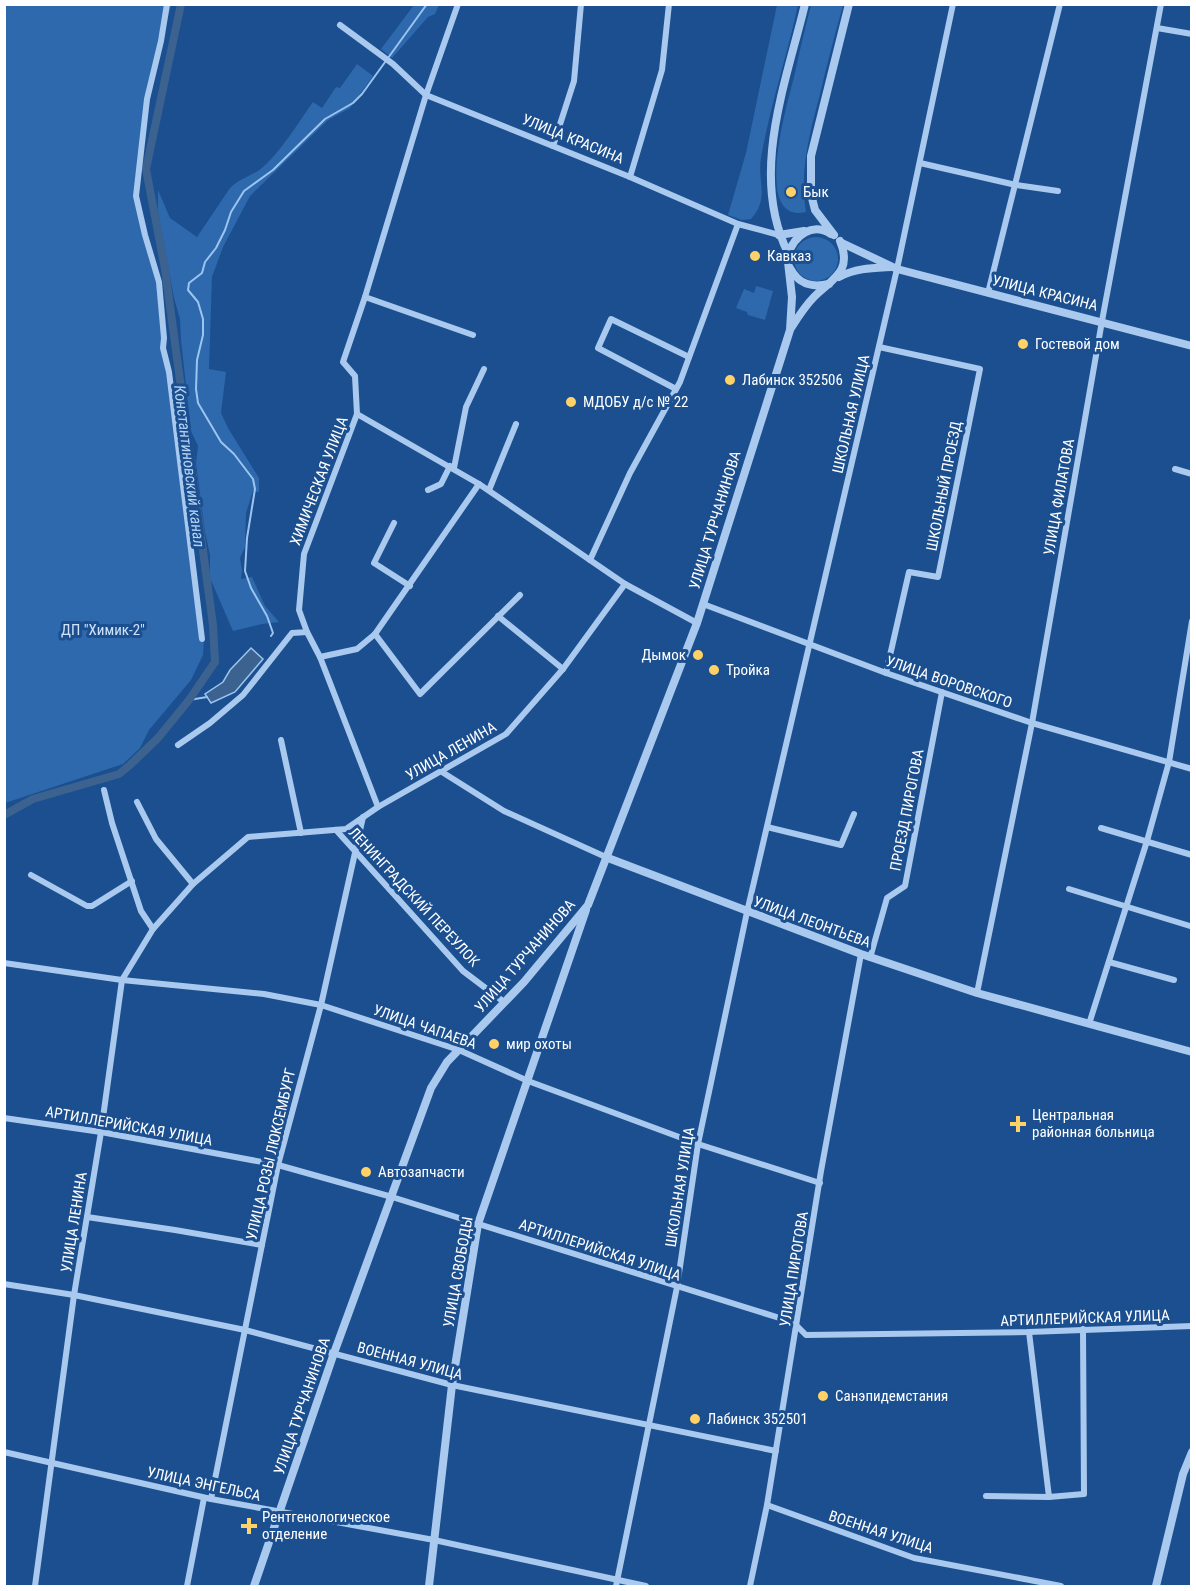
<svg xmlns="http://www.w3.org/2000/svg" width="1196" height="1591" viewBox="0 0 1196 1591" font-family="'Roboto Condensed',sans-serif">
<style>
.green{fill:#2e69ad}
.water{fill:#3c6290;stroke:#9cc4f0;stroke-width:1.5}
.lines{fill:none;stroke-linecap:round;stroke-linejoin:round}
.stream{stroke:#9cc4f0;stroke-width:2}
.canal{stroke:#3c6290;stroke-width:8}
.minor{stroke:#a9c9ee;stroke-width:6}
.tertiary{stroke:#a9c9ee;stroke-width:8}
.poi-dot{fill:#ffd166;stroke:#1b4f8f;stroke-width:2}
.labels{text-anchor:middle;stroke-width:6;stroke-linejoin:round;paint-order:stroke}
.street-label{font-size:15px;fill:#fff;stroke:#1b4f8f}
.poi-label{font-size:15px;fill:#fff;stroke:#1b4f8f;text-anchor:start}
.park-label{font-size:15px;fill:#cfe3fa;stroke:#1b4f8f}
.water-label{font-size:16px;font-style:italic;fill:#b5d3f5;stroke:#1b4f8f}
</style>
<rect width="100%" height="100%" fill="#1b4f8f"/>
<!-- green -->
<g class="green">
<path d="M 5,5 L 171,5 L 155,70 L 141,151 L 137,197 L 161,282 L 164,349 L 204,640 L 203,655 L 191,680 L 149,730 L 140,748 L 123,764 L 5,803 Z"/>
<path d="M 414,5 L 439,5 L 435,14 L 428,17 L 392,58 L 381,49 Z"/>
<path d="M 777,5 L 798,5 C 787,56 770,106 761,158 C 757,182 770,198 751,219 L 742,220 L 728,215 L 746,153 Z"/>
<path d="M 811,5 L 843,5 C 835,34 827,64 820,94 C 810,132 799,171 806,212 C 751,225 788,101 794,77 C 799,53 805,29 811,5 Z"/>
<path d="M 357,64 L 373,76 L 350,108 L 328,120 L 250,196 L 223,247 L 212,277 L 209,369 L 226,372 L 221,413 L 228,428 L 259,478 L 259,492 L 253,491 L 246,513 L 245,547 L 240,558 L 242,570 L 241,579 L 252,577 L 265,606 L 279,622 L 262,624 L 233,631 L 210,578 L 210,555 L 205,532 L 196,463 L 198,446 L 191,431 L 181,340 L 180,319 L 174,298 L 158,211 L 158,190 L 170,218 L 197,237 L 230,188 C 240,178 253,176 263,167 C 283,149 297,124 313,102 L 322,108 L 336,87 L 340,88 Z"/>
<circle cx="816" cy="259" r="22"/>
<path d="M 756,286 L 773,291 L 765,320 L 748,315 L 747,312 L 736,308 L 744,289 L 754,293 Z"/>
</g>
<!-- water -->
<path class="water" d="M 251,648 L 263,659 L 235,692 L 211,703 L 205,694 L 223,682 L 230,670 Z"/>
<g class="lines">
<!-- stream -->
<g class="stream">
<path d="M 271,636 L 273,633 L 267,616 L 251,588 L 245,571 L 247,538 L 255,489 L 253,479 L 234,454 L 221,442 L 198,403 L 196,389 L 197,360 L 203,335 L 203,319 L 198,302 L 188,290 L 189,283 L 202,273 L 205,262 L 216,248 L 225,230 L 231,212 L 244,191 L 273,170 L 325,119 L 353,103 L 362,94 L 427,4"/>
<path d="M 189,700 L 207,697"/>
</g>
<!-- canal -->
<path class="canal" d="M 4,815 L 33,799 L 119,774 L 130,765 L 158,738 L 189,700 L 215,662 L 213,625 L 165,269 L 146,169 L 181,4"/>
<!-- minor -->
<g class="minor">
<path d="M 167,4 L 161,41 L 147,99 L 136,196 L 145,235 L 159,282 L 164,338 L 163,348 L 169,372 L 202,639"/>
<path d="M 340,25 L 393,64 L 426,95 L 630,177 L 738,224 L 779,235"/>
<path d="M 1157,28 L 1192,34"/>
<path d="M 553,146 L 574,81 L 581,4"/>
<path d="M 920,163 L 1016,185 L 1058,191"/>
<path d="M 630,177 L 662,70 L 669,4"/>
<path d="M 988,293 L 1060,4"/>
<path d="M 365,297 L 473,335"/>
<path d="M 879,347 L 980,369 L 938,577 L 909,572 L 886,673"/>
<path d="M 676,389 L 598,348 L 611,319 L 689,357"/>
<path d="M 357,414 L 479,484 L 625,584 L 697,623"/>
<path d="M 454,468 L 466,407 L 484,369"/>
<path d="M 1175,469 L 1192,474"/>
<path d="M 428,490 L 441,484 L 450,466"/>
<path d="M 489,490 L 516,424"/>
<path d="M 394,523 L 374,563 L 410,586"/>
<path d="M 590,560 L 630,473 L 680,382 L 738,224"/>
<path d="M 703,604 L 886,673 L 1032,723 L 1192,769"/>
<path d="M 498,616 L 563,669"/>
<path d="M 307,632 L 320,657 L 378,807"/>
<path d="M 375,634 L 420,694 L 520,595"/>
<path d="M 320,657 L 357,649 L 375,634 L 479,484"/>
<path d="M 281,740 L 301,833"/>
<path d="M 178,745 L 210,723 L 243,695 L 292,633 L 307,632 L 299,610 L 304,554 L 357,414 L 355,376 L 343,362 L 365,297 L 426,95 L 458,4"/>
<path d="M 442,772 L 504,811 L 608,858"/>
<path d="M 104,790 L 112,823 L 141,911 L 153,929"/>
<path d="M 137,802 L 156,839 L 193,884"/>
<path d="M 767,827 L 841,845 L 854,814"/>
<path d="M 1101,828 L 1192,855"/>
<path d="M 336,830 L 463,971 L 504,1002"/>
<path d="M 31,875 L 87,906 L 92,906 L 132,881"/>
<path d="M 1069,889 L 1190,926"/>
<path d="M 870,958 L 887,898 L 905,886 L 942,692"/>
<path d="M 1109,962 L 1174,980"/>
<path d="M 4,963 L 122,980 L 264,994 L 321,1005 L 459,1050 L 528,1081 L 698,1144 L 820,1183"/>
<path d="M 977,993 L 1032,723 L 1102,321 L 1161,4"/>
<path d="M 1089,1024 L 1147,841 L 1169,762 L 1192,621"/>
<path d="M 4,1118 L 101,1132 L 278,1165 L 392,1197 L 786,1320 L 797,1326 L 806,1335 L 1029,1332 L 1192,1326"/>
<path d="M 87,1217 L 175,1230 L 262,1245"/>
<path d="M 4,1284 L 74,1295 L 245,1330 L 452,1385 L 776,1451"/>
<path d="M 1029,1332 L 1049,1497 L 1084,1494 L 1083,1329"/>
<path d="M 4,1452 L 211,1499 L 434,1540 L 646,1586"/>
<path d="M 986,1496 L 1049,1497"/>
<path d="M 211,1499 L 278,1165 L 321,1005 L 363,817"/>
<path d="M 767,1505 L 914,1558 L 1061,1586"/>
<path d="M 35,1586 L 74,1295 L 101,1132 L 122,980 L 153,929 L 193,884 L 248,837 L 346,829 L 378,807 L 506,734 L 563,669 L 625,584"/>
<path d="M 187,1586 L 204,1498"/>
<path d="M 616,1586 L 677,1287 L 698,1144 L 747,912 L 897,269 L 953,4"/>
<path d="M 750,1586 L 767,1505 L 821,1171 L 861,954"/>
</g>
<!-- tertiary -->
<g class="tertiary">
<path d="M 779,235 L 804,231"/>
<path d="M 834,235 L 815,210 L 811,194 L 811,156 L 849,4"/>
<path d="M 842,243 L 897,269 L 1192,346"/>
<path d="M 788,253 C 749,175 786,83 805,4"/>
<path d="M 788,254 C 795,235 812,222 831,234"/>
<path d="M 790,268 C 799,285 812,288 829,284"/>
<path d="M 839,277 C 856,268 873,268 891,267"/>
<path d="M 791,328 C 798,317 805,306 814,297 C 832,279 853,272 840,241"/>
<path d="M 608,858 L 861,954 L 977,993 L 1192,1052"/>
<path d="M 254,1586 L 334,1353 L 431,1088 L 447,1062 L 524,982 L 588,905 L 697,623 L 790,330 L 792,297 L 788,262"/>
<path d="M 429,1586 L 452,1385 L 478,1224 L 586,910"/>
<path d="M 1156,1586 L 1183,1474 L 1192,1452"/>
</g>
</g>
<!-- markers -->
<g class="poi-dot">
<circle cx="791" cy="192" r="6"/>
<circle cx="755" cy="256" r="6"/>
<circle cx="1023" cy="344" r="6"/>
<circle cx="730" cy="380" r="6"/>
<circle cx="571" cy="402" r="6"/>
<circle cx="698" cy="655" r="6"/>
<circle cx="714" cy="670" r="6"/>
<circle cx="494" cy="1044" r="6"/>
<path d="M1015 1115h6v6h6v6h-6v6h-6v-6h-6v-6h6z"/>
<circle cx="366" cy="1172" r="6"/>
<circle cx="823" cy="1396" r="6"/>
<circle cx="695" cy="1419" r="6"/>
<path d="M246 1517h6v6h6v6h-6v6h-6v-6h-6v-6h6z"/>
</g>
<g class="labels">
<!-- street labels -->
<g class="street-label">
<text transform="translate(573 139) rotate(22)" y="5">УЛИЦА КРАСИНА</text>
<text transform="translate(1045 293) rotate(14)" y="5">УЛИЦА КРАСИНА</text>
<text transform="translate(851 414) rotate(-77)" y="5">ШКОЛЬНАЯ УЛИЦА</text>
<text transform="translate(319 481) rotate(-69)" y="5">ХИМИЧЕСКАЯ УЛИЦА</text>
<text transform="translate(944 486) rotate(-79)" y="5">ШКОЛЬНЫЙ ПРОЕЗД</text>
<text transform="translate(1059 497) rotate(-80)" y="5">УЛИЦА ФИЛАТОВА</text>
<text transform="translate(715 520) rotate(-73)" y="5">УЛИЦА ТУРЧАНИНОВА</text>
<text transform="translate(949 682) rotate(19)" y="5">УЛИЦА ВОРОВСКОГО</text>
<text transform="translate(451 751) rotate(-30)" y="5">УЛИЦА ЛЕНИНА</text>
<text transform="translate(907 810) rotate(-79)" y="5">ПРОЕЗД ПИРОГОВА</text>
<text transform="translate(414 897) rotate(47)" y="5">ЛЕНИНГРАДСКИЙ ПЕРЕУЛОК</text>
<text transform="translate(812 922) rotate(20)" y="5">УЛИЦА ЛЕОНТЬЕВА</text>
<text transform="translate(525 956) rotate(-49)" y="5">УЛИЦА ТУРЧАНИНОВА</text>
<text transform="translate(425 1027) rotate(19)" y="5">УЛИЦА ЧАПАЕВА</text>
<text transform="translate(129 1126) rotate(10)" y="5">АРТИЛЛЕРИЙСКАЯ УЛИЦА</text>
<text transform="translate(271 1154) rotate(-77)" y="5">УЛИЦА РОЗЫ ЛЮКСЕМБУРГ</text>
<text transform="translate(680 1187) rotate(-81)" y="5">ШКОЛЬНАЯ УЛИЦА</text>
<text transform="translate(74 1222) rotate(-81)" y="5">УЛИЦА ЛЕНИНА</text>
<text transform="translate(600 1250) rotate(18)" y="5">АРТИЛЛЕРИЙСКАЯ УЛИЦА</text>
<text transform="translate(794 1269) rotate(-81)" y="5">УЛИЦА ПИРОГОВА</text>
<text transform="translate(458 1272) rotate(-80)" y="5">УЛИЦА СВОБОДЫ</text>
<text transform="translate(1085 1318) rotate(-2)" y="5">АРТИЛЛЕРИЙСКАЯ УЛИЦА</text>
<text transform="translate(410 1361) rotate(15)" y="5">ВОЕННАЯ УЛИЦА</text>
<text transform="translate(302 1406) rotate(-71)" y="5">УЛИЦА ТУРЧАНИНОВА</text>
<text transform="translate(204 1484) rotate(12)" y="5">УЛИЦА ЭНГЕЛЬСА</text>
<text transform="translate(881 1532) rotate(18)" y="5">ВОЕННАЯ УЛИЦА</text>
</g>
<!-- poi labels -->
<g class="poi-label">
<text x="803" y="197">Бык</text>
<text x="767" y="261">Кавказ</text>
<text x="1035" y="349">Гостевой дом</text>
<text x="742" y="385">Лабинск 352506</text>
<text x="583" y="407">МДОБУ д/с № 22</text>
<text x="686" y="660" text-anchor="end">Дымок</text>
<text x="726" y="675">Тройка</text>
<text x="506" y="1049">мир охоты</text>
<text x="1032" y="1120">Центральная<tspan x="1032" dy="17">районная больница</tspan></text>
<text x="378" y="1177">Автозапчасти</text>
<text x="835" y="1401">Санэпидемстания</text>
<text x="707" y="1424">Лабинск 352501</text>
<text x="262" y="1522">Рентгенологическое<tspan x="262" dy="17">отделение</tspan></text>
</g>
<!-- park labels -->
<g class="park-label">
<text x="103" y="635">ДП "Химик-2"</text>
</g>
<!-- water labels -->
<g class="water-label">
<text transform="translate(190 466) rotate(83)" y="6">Константиновский канал</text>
</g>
</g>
<!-- border -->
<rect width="1196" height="1591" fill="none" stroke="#ffffff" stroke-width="12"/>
</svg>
